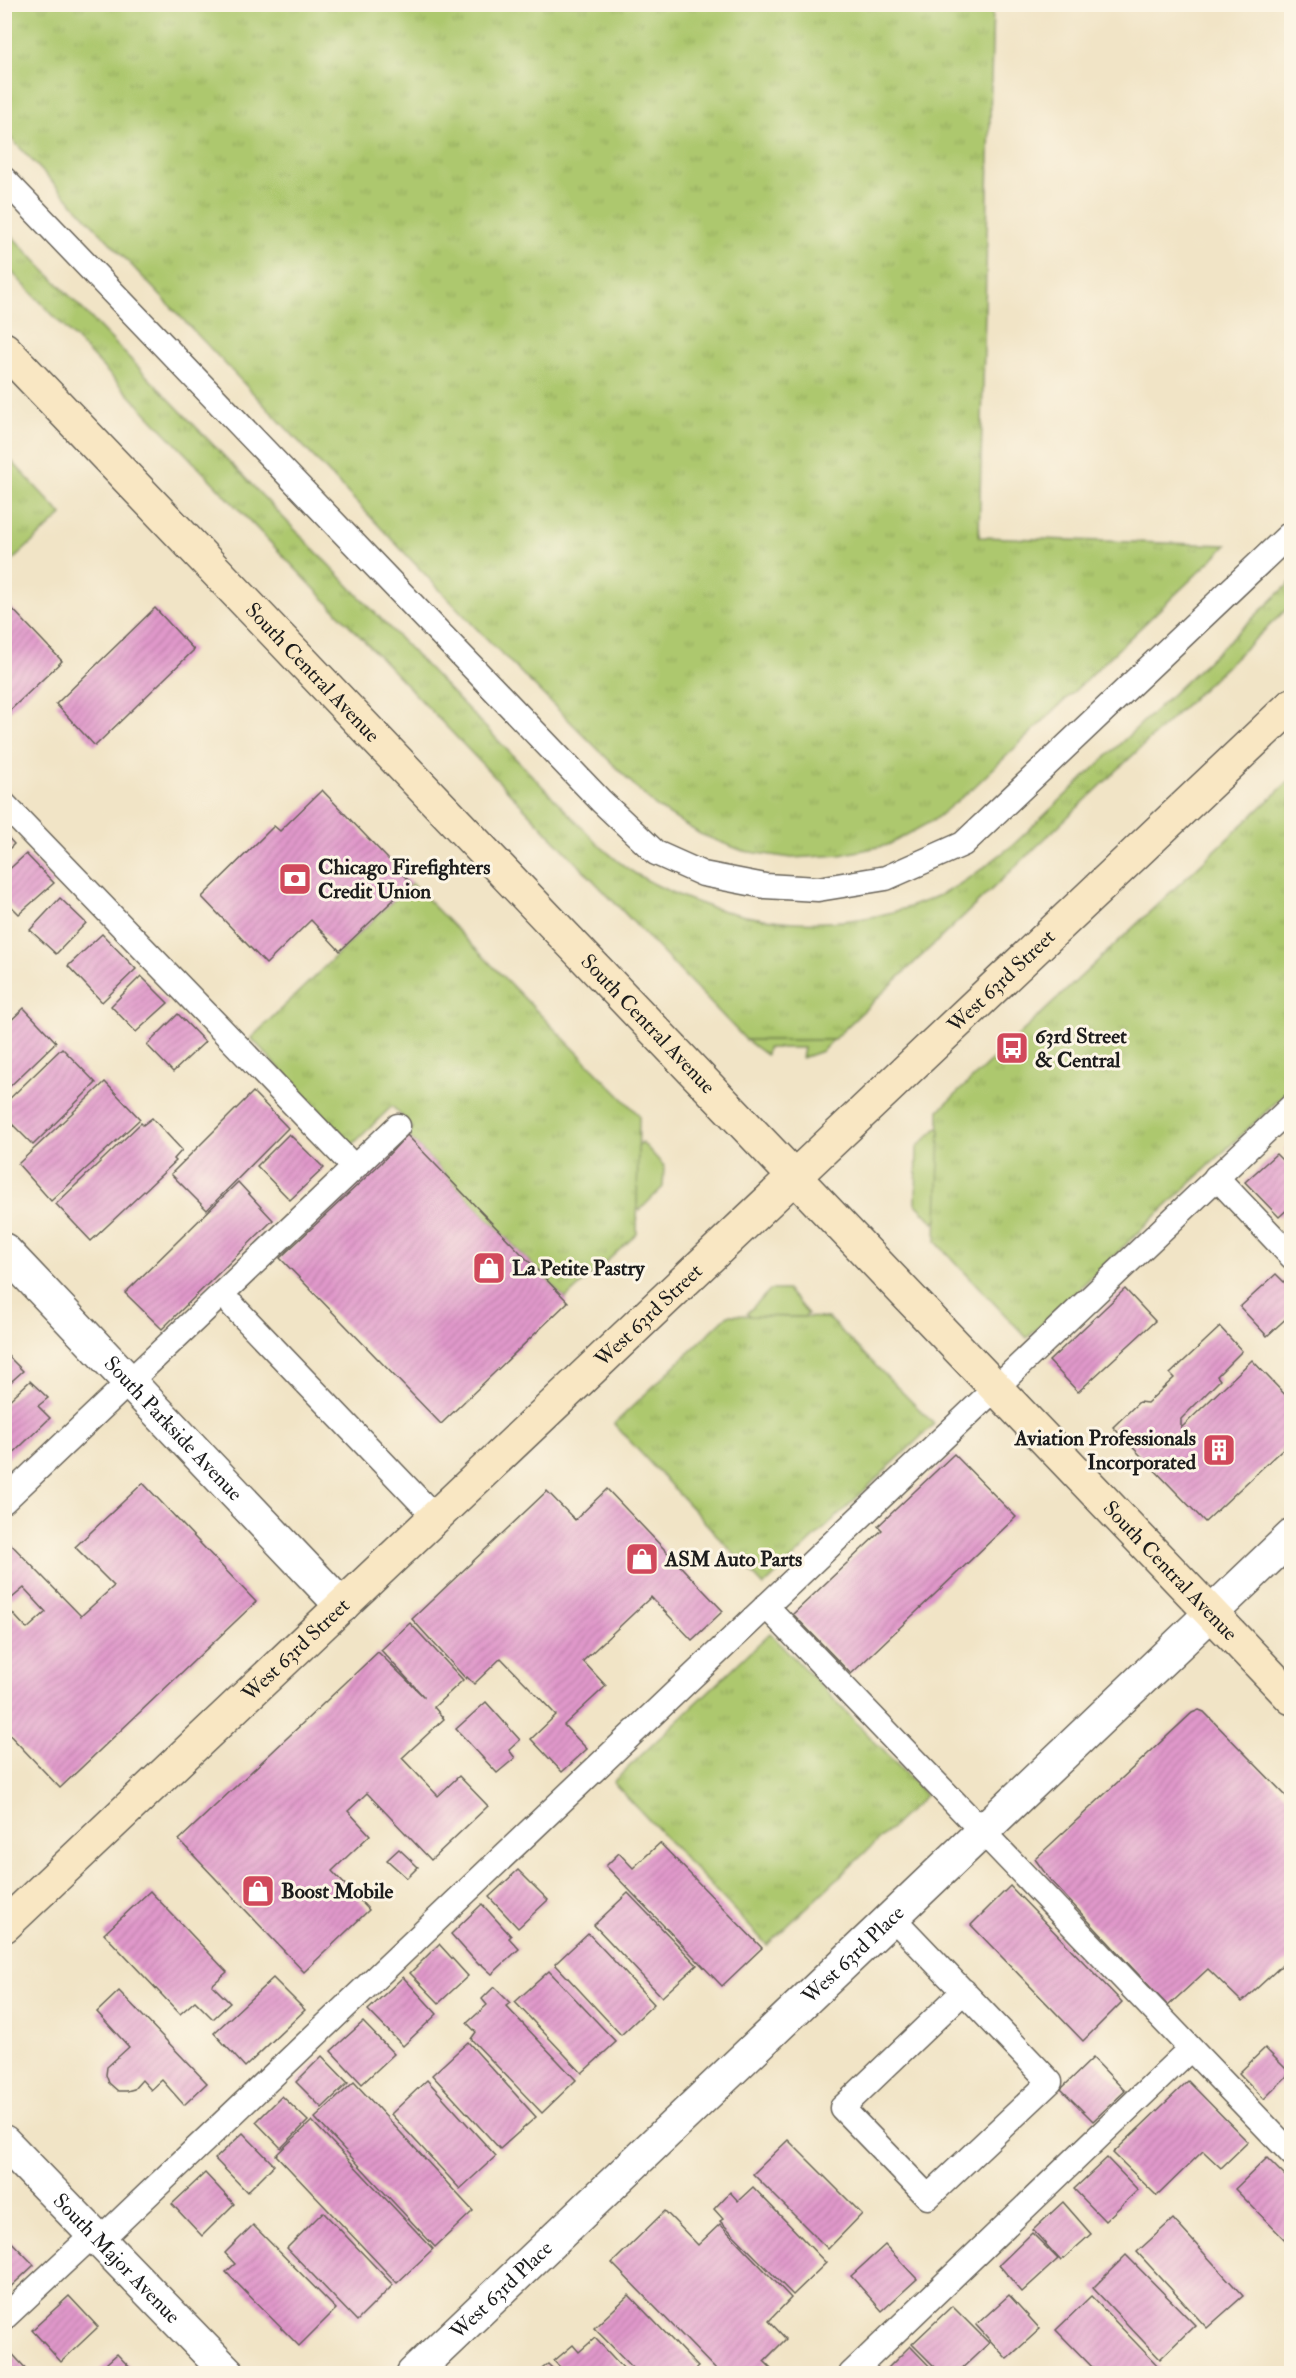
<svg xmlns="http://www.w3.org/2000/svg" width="1296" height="2378" viewBox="0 0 1296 2378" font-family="'IM FELL Double Pica',serif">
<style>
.grass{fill:url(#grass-tufts);stroke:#647245;stroke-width:1.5}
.garden{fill:#adc86e;stroke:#647245;stroke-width:1.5}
.building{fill:url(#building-hatch)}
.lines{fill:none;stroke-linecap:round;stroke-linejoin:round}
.lane-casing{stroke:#676258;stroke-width:27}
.street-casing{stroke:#676258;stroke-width:36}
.secondary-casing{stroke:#676258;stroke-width:36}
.lane{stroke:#fff;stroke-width:24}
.street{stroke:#fff;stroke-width:33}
.secondary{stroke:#f9e7c3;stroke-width:33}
.labels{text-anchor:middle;stroke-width:6;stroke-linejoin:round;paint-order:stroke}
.street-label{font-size:21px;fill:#1c1c1c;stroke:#fcf5e5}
.poi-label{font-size:21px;font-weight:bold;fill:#1c1c1c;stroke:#fcf5e5;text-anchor:start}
</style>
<defs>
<pattern id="grass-tufts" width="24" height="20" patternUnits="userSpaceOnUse" patternTransform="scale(1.5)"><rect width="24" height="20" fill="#adc86e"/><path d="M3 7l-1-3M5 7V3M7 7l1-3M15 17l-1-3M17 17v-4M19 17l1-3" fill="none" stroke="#94ab5f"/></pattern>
<pattern id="building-hatch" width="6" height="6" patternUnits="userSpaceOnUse" patternTransform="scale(1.5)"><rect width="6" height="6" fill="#e098ca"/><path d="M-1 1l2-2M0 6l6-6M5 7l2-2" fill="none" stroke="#c082ad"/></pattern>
</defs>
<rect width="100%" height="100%" fill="#fcf5e5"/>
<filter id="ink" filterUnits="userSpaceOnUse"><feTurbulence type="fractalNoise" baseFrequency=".0167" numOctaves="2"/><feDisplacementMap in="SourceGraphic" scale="12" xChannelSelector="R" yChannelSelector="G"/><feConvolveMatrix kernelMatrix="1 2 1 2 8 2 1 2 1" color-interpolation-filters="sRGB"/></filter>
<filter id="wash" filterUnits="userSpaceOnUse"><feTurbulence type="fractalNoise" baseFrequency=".008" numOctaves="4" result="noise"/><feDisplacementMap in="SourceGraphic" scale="24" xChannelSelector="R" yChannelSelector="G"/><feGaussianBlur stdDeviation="1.35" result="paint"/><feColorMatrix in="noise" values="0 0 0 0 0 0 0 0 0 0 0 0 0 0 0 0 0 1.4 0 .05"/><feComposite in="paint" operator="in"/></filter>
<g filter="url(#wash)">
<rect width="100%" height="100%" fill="#f1e4c6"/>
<!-- grass -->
<g class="grass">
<path d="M 5,4 L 993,5 L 979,537 L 1227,545 L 973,788 L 934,820 L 888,845 L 840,855 L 792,858 L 743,851 L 700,834 L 655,806 L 475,627 L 5,132 Z"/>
<path d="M 4,228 L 600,846 C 611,855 623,867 636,874 C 728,928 843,940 942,894 C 967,882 990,862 1013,845 L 1291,582 L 1291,605 L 833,1040 L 746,1040 L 5,265 Z"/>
<path d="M 5,454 L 62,515 L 5,567 Z"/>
<path d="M 1291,779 L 1291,1088 L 1027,1338 L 936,1242 L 939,1110 Z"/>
<path d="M 411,883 L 639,1115 L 637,1234 L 565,1299 L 407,1135 L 413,1128 L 392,1106 L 352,1145 L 251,1038 Z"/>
<path d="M 728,1315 L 828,1318 L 934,1424 L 764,1586 L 614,1424 Z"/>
<path d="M 770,1633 L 926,1795 L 767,1945 L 613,1782 Z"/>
</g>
<!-- garden -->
<g class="garden">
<path d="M 746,1040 L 833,1040 L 822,1051 L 802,1058 L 804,1048 L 767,1048 L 766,1055 Z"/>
<path d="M 937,1128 L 940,1130 L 937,1220 L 934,1223 L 916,1204 L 917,1147 Z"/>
<path d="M 642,1142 L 664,1166 L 663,1187 L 640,1210 L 637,1207 L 638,1146 Z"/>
<path d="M 770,1290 L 787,1290 L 808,1314 L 804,1317 L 750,1316 L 747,1313 Z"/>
</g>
<g id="blocks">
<!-- building -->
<g class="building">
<path d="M 4,600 L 62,661 L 4,716 Z"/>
<path d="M 155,608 L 194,650 L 95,746 L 56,704 Z"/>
<path d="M 322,790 L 411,883 L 340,951 L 311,920 L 266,964 L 202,897 L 274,826 L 280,831 Z"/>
<path d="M 4,833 L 14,844 L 4,854 Z"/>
<path d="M 26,854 L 54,883 L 19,914 L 4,899 L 4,874 Z"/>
<path d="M 60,898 L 86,923 L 56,954 L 30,930 Z"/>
<path d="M 102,934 L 136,969 L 102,1002 L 68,966 Z"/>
<path d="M 141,976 L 168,1003 L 136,1032 L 111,1006 Z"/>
<path d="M 4,1000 L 11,1007 L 4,1014 Z"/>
<path d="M 24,1008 L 56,1042 L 4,1092 L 4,1027 Z"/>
<path d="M 178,1014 L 205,1042 L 173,1072 L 147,1045 Z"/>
<path d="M 62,1048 L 96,1083 L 33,1145 L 4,1116 L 4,1104 Z"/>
<path d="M 105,1082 L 140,1119 L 51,1201 L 18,1164 Z"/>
<path d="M 253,1092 L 288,1128 L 207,1210 L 171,1174 Z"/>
<path d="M 152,1118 L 182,1150 L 174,1159 L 176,1161 L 91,1241 L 56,1204 L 141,1123 L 143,1125 Z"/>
<path d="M 289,1134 L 324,1168 L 290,1200 L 257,1166 Z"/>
<path d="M 407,1135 L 568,1302 L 441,1424 L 280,1258 L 380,1164 Z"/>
<path d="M 1292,1142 L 1292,1157 L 1284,1149 Z"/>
<path d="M 1276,1154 L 1292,1170 L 1292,1205 L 1279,1217 L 1245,1182 Z"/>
<path d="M 238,1182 L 273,1220 L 162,1329 L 125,1293 Z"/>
<path d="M 1276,1274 L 1292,1290 L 1292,1313 L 1267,1336 L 1240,1307 Z"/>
<path d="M 1125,1289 L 1155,1321 L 1078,1392 L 1049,1361 Z"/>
<path d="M 1220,1327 L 1242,1351 L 1217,1376 L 1220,1380 L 1181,1419 L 1181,1428 L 1252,1360 L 1292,1402 L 1292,1440 L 1205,1522 L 1113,1427 L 1139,1402 L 1147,1403 L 1174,1378 L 1170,1374 Z"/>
<path d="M 4,1352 L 23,1371 L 4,1388 Z"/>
<path d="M 30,1381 L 48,1398 L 38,1406 L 50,1418 L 4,1462 L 4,1405 Z"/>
<path d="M 954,1454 L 1016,1517 L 851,1674 L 793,1614 L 882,1530 L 878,1526 Z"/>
<path d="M 143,1483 L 256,1602 L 60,1788 L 4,1729 L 4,1604 L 27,1629 L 46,1612 L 24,1588 L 12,1598 L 4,1591 L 4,1537 L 81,1616 L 114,1586 L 75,1547 Z"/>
<path d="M 607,1489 L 723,1611 L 692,1640 L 651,1597 L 583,1661 L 606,1686 L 564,1725 L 587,1749 L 562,1772 L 531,1739 L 556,1715 L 501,1658 L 474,1684 L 467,1677 L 466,1679 L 412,1619 L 547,1491 L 575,1520 Z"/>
<path d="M 410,1623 L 463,1680 L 434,1707 L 444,1719 L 402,1758 L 438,1796 L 459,1776 L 488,1806 L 431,1860 L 367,1793 L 348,1811 L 370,1835 L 332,1871 L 369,1910 L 304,1972 L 179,1840 L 378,1652 L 425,1698 L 381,1650 Z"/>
<path d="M 486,1702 L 520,1740 L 509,1750 L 515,1758 L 497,1773 L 456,1729 Z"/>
<path d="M 1199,1710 L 1204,1712 L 1292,1802 L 1292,1956 L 1242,2002 L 1208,1969 L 1168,2006 L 1050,1880 L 1035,1859 L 1192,1713 Z"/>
<path d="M 660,1843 L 762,1948 L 722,1986 L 606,1866 L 619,1853 L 633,1868 Z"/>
<path d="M 399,1849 L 418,1867 L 407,1878 L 387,1860 Z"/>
<path d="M 518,1870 L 548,1900 L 518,1928 L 489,1897 Z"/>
<path d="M 1010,1886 L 1122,2002 L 1083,2041 L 971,1925 Z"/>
<path d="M 150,1891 L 227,1972 L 212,1985 L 230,2003 L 213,2019 L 195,2001 L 180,2014 L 104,1934 Z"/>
<path d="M 628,1893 L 697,1965 L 662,1997 L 594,1925 Z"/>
<path d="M 482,1904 L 511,1936 L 509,1938 L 519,1949 L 492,1974 L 481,1964 L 479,1965 L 451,1934 Z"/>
<path d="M 588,1933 L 654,2004 L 621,2035 L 555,1964 Z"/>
<path d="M 439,1944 L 468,1976 L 439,2003 L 410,1973 Z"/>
<path d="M 549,1971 L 616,2042 L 582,2073 L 515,2002 Z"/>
<path d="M 403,1977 L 437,2014 L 403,2046 L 368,2010 Z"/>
<path d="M 273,1978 L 305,2010 L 245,2067 L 214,2033 Z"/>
<path d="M 494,1987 L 510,2003 L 506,2006 L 576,2080 L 542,2113 L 471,2039 L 476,2032 L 467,2023 L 487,2005 L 482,1999 Z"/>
<path d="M 119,1991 L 207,2083 L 184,2105 L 162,2080 L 151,2090 L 142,2080 L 134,2089 L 127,2091 L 118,2091 L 109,2083 L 106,2075 L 107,2067 L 129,2047 L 97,2012 Z"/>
<path d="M 363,2022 L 394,2054 L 362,2084 L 331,2051 Z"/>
<path d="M 468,2042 L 536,2117 L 500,2149 L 432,2075 Z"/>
<path d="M 1265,2048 L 1290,2073 L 1264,2099 L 1239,2073 Z"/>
<path d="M 322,2056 L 348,2083 L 322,2108 L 296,2082 Z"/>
<path d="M 1093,2058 L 1125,2091 L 1093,2121 L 1061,2089 Z"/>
<path d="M 427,2080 L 496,2156 L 460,2189 L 391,2114 Z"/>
<path d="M 1188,2081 L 1248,2142 L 1221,2168 L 1203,2151 L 1157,2196 L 1113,2153 Z"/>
<path d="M 354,2082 L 473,2211 L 435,2247 L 315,2118 Z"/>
<path d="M 282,2096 L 308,2121 L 281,2148 L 256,2122 Z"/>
<path d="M 312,2121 L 433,2249 L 397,2283 L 276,2155 Z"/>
<path d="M 243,2133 L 274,2165 L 247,2192 L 215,2159 Z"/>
<path d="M 788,2140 L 862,2214 L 828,2249 L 753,2174 Z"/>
<path d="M 1107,2158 L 1138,2190 L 1105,2221 L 1074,2189 Z"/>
<path d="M 1267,2158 L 1292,2183 L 1292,2247 L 1235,2189 Z"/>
<path d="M 205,2173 L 234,2204 L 202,2236 L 172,2204 Z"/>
<path d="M 753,2187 L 826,2263 L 793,2295 L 720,2221 L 723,2219 L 714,2209 L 730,2192 L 738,2201 Z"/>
<path d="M 1063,2202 L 1091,2234 L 1061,2261 L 1033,2230 Z"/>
<path d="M 665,2211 L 698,2245 L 720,2224 L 791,2298 L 769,2321 L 786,2339 L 764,2361 L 776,2373 L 719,2373 L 612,2263 Z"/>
<path d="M 323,2212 L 393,2285 L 357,2321 L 287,2248 Z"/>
<path d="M 1173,2219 L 1243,2296 L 1207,2328 L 1137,2252 Z"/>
<path d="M 253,2225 L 336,2309 L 299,2346 L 226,2272 L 235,2264 L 225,2253 Z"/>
<path d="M 1032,2233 L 1058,2259 L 1022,2292 L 999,2265 Z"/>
<path d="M 4,2234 L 34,2265 L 4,2293 Z"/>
<path d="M 885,2245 L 917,2279 L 882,2311 L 851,2276 Z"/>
<path d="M 1126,2255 L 1195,2325 L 1160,2359 L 1093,2288 Z"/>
<path d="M 629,2295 L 698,2367 L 691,2373 L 638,2373 L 594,2328 Z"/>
<path d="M 1009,2295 L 1040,2329 L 1007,2359 L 976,2325 Z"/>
<path d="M 69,2296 L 98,2327 L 61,2362 L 32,2330 Z"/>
<path d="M 1091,2296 L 1163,2371 L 1160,2373 L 1098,2373 L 1056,2330 Z"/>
<path d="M 952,2306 L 989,2343 L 957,2373 L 941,2373 L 912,2344 Z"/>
<path d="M 595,2338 L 628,2373 L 566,2373 L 554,2361 L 573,2345 L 579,2352 Z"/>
<path d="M 4,2345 L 30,2373 L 4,2373 Z"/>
<path d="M 910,2346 L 936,2373 L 883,2373 Z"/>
<path d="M 117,2354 L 135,2373 L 96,2373 Z"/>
<path d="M 548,2364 L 557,2373 L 537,2373 Z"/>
</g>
</g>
</g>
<g filter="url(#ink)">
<use href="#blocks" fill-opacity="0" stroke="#676258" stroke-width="1.5"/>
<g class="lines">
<!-- lane casing -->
<g class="lane-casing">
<g id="lane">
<path d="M 4,179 L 601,801 L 656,853 L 703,874 L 765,886 L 818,889 L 886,878 L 963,844 L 1292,532"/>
<path d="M 4,804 L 354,1167"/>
<path d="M 1216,1177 L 1292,1257"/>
<path d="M 233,1306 L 436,1518"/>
<path d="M 4,1501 L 398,1126"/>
<path d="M 766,1606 L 1292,2154"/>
<path d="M 892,1917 L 1050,2082 L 928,2197 L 842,2108 L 964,1991"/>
<path d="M 99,2241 L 1292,1106"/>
<path d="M 4,2318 L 93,2235"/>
<path d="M 851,2374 L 1190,2049"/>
</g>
</g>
<!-- street casing -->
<g class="street-casing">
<g id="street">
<path id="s1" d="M 4,1250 L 342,1606"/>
<path id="s2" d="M 4,2142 L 229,2374"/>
<path id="s3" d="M 413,2374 L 1292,1536"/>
</g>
</g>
<!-- secondary casing -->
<g class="secondary-casing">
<g id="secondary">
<path id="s4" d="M 4,349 L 1292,1698"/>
<path id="s5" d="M 4,1926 L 1292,705"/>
</g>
</g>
<!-- lane -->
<use href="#lane" class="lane"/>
<!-- street -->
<use href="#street" class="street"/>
<!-- secondary -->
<use href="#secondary" class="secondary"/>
</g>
</g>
<!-- icons -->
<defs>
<g id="bank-square" transform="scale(1.725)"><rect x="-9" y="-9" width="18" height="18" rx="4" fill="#d1495b" stroke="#fcf5e5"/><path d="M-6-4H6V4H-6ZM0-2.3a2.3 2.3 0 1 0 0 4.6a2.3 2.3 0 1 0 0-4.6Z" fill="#fff"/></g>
<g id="bus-square" transform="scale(1.725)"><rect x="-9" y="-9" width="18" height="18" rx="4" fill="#d1495b" stroke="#fcf5e5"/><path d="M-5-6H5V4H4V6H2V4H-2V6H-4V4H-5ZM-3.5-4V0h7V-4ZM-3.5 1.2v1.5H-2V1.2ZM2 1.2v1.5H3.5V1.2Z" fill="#fff"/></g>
<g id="shop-square" transform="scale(1.725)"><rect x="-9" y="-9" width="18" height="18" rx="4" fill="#d1495b" stroke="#fcf5e5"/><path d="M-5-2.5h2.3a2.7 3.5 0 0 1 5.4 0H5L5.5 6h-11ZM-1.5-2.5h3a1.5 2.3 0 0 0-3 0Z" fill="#fff"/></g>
<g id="building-square" transform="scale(1.725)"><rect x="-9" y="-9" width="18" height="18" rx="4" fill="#d1495b" stroke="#fcf5e5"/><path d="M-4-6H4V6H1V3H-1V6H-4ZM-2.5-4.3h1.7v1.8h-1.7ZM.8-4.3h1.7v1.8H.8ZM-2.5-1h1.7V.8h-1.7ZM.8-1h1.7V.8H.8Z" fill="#fff"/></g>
</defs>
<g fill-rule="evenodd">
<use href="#bank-square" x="295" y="879"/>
<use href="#bus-square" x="1012" y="1048"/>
<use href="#shop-square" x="489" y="1268"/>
<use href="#building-square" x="1219" y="1450"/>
<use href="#shop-square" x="642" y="1559"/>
<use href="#shop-square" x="258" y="1891"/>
</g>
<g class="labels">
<!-- street labels -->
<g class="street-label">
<text dy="7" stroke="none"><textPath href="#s4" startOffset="447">South Central Avenue</textPath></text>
<text dy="7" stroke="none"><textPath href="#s5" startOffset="1374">West 63rd Street</textPath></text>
<text dy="7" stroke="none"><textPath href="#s4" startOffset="933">South Central Avenue</textPath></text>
<text dy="7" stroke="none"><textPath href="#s5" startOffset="888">West 63rd Street</textPath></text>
<text dy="7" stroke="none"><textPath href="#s1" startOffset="246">South Parkside Avenue</textPath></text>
<text dy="7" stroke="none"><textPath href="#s4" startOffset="1689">South Central Avenue</textPath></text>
<text dy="7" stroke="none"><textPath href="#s5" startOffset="402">West 63rd Street</textPath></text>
<text dy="7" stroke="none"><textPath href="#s3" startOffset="608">West 63rd Place</textPath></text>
<text dy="7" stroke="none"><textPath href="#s2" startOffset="162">South Major Avenue</textPath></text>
<text dy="7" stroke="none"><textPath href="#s3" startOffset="122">West 63rd Place</textPath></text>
</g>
<!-- poi labels -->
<g class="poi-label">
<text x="318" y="874">Chicago Firefighters<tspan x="318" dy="24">Credit Union</tspan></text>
<text x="1035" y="1043">63rd Street<tspan x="1035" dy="24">&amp; Central</tspan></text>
<text x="512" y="1275">La Petite Pastry</text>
<text x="1196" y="1445" text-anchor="end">Aviation Professionals<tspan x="1196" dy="24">Incorporated</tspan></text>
<text x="665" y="1566">ASM Auto Parts</text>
<text x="281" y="1898">Boost Mobile</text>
</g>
</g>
<!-- margin -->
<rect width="1296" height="2378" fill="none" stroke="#fcf5e5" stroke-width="24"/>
</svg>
